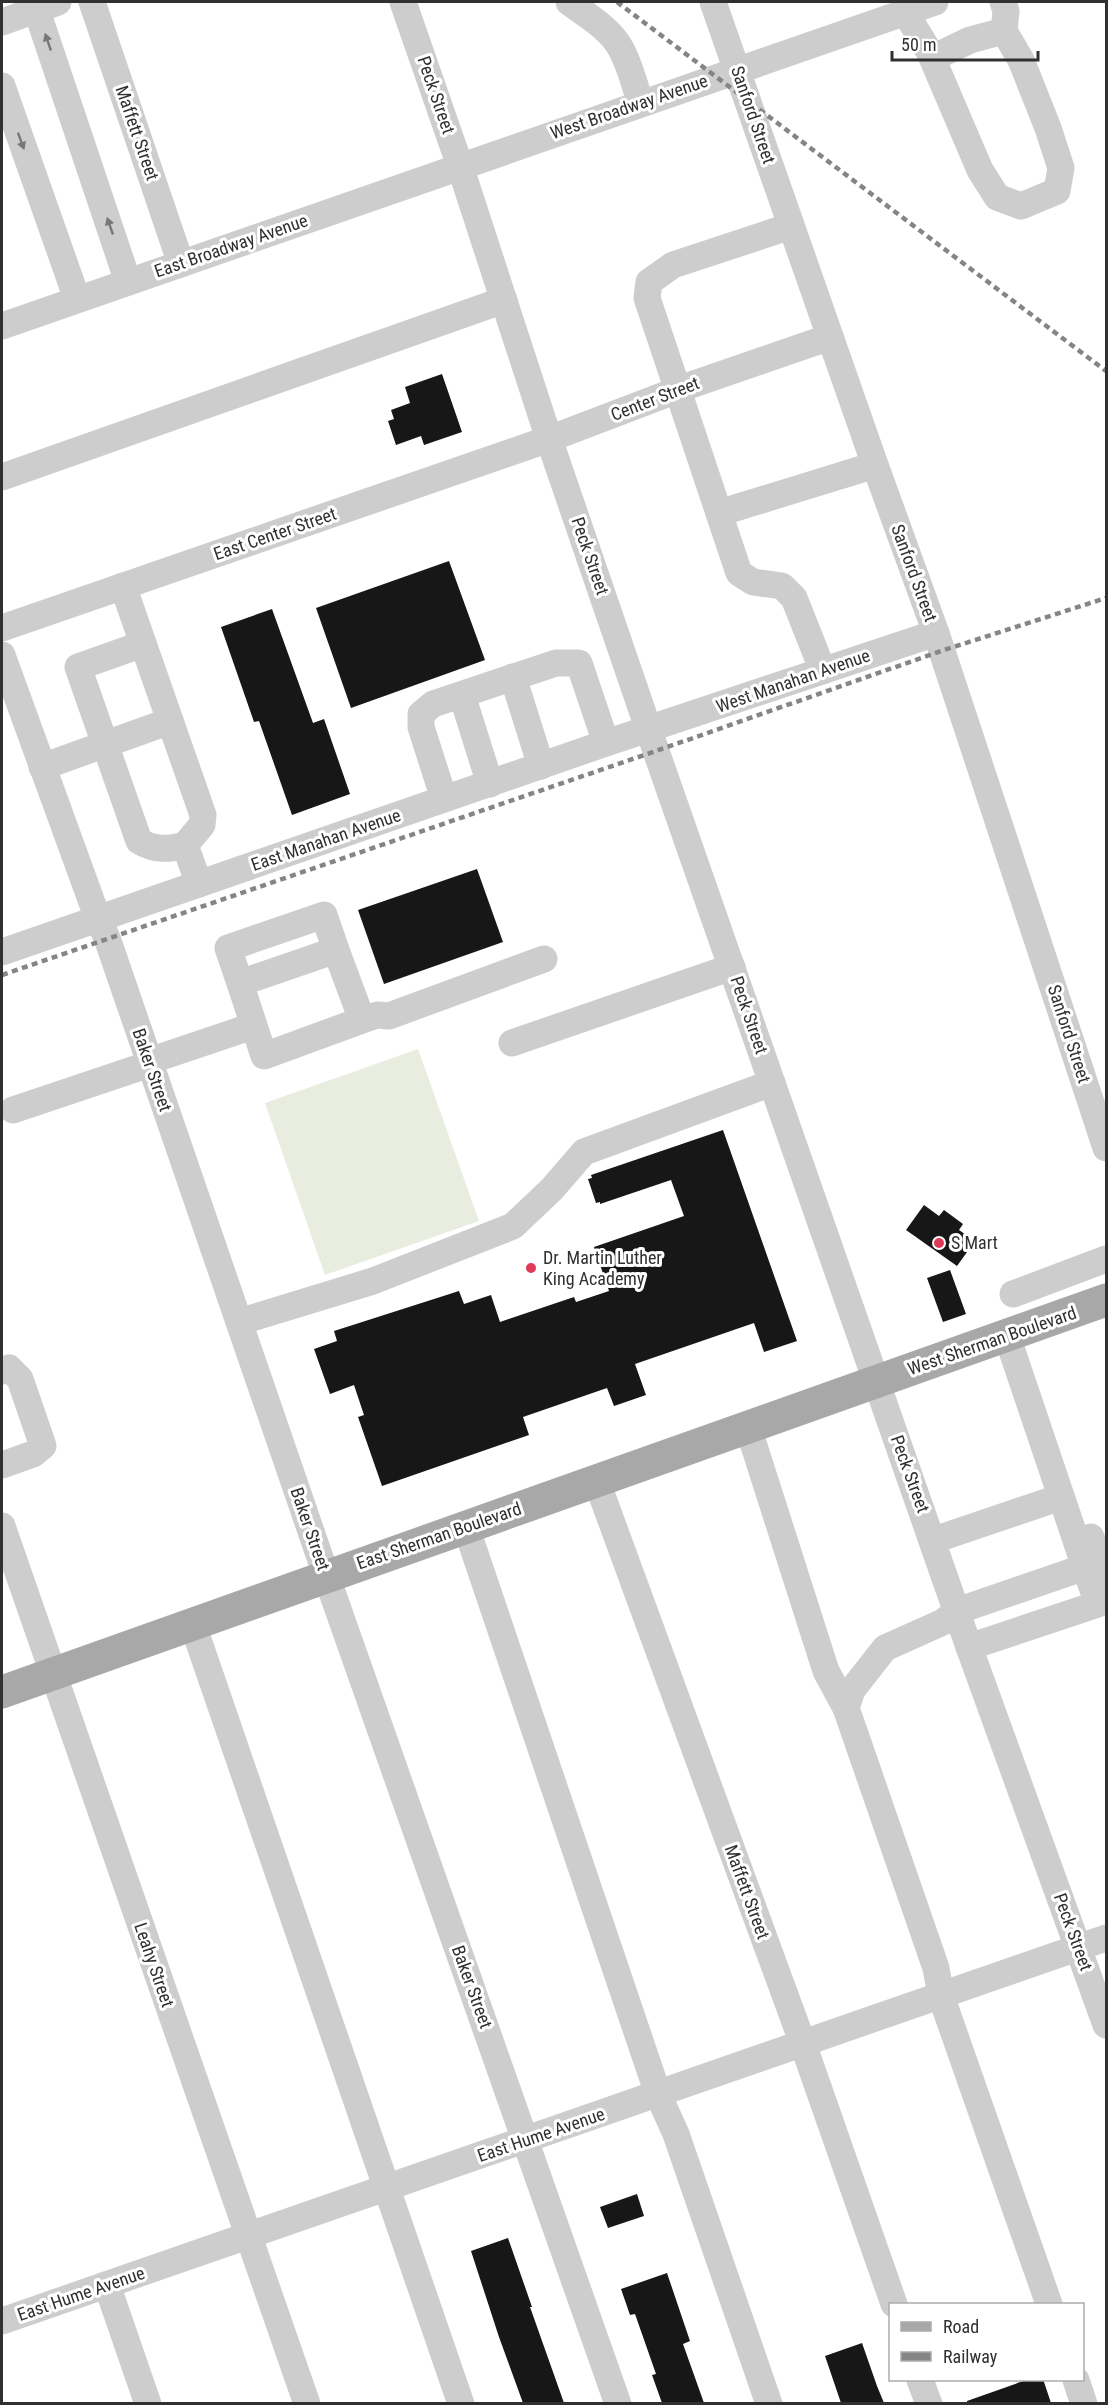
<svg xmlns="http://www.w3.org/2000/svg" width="1108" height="2405" viewBox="0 0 1108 2405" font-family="'Roboto Condensed',sans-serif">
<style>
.grass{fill:#e8eddf}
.building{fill:#171717}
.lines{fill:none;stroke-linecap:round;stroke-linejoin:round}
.minor{stroke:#cdcdcd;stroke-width:27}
.major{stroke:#a8a8a8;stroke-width:33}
.rail{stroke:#858585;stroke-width:4.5;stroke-dasharray:6 4.5;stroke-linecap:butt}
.oneway{fill:#777}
.poi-dot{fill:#e03a57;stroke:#fff;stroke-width:2}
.labels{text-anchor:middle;stroke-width:6;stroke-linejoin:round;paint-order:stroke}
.street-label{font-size:18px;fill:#303030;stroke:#fff}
.poi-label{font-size:18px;fill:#303030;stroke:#fff;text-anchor:start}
</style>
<rect width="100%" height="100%" fill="#fff"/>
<!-- grass -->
<path class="grass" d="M 418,1049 L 479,1221 L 325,1275 L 265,1103 Z"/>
<!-- building -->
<g class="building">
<path d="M 442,374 L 462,432 L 424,445 L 421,436 L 396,445 L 388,421 L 394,419 L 391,410 L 410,403 L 405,387 Z"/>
<path d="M 449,561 L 485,660 L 351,708 L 316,608 Z"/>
<path d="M 272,609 L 313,723 L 324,719 L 350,794 L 292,815 L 259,721 L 254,722 L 221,627 Z"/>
<path d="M 477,869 L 503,942 L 384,984 L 358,910 Z"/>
<path d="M 723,1130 L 797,1341 L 764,1352 L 754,1323 L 635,1364 L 646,1395 L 614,1406 L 607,1388 L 523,1417 L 529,1435 L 382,1486 L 358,1417 L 364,1415 L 354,1385 L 330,1394 L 314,1349 L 337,1341 L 334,1331 L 459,1291 L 464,1304 L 491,1295 L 500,1322 L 574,1297 L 576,1302 L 609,1291 L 594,1247 L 684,1216 L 671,1180 L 600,1204 L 600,1202 L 596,1203 L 588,1179 L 592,1178 L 591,1175 Z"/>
<path d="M 924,1205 L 939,1216 L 944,1210 L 963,1224 L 959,1230 L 975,1241 L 957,1266 L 906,1230 Z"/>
<path d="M 950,1270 L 966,1314 L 943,1322 L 927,1278 Z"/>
<path d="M 637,2194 L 644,2216 L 608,2228 L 600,2207 Z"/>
<path d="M 508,2238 L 532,2307 L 530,2307 L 564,2403 L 523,2403 L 499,2337 L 471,2251 Z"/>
<path d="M 667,2273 L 690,2341 L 683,2344 L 704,2403 L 662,2403 L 652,2375 L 656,2374 L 635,2314 L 630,2315 L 621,2289 Z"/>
<path d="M 862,2343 L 877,2386 L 884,2403 L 841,2403 L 825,2356 Z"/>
<path d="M 1029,2379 L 1043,2379 L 1051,2403 L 967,2403 L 967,2401 Z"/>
</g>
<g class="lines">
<!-- minor -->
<g class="minor">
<path d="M 34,2 L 128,282"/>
<path d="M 92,2 L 181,264"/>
<path d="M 403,2 L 460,166 L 549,439 L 656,751 L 969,1647 L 1106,2025"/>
<path d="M 569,2 C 586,15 611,29 621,49 C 630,66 635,84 640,103"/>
<path d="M 713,2 L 875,465 L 936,633 L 1106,1148"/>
<path d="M 905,12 L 930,53 L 939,55 L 970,40 L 1004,31 L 1006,11 L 1003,2"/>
<path d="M 2,22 L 58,2"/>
<path d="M 930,53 L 980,170 L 997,197 L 1021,206 L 1057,191 L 1061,168 L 1048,128 L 1021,60 L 1004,31"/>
<path d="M 2,86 L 77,299"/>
<path d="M 791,226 L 673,265 L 649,282 L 647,298 L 739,573 L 753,582 L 782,586 L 794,598 L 823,671"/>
<path d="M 2,326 L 935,2"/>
<path d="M 2,477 L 504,300"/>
<path d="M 719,513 L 875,465"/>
<path d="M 123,586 L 203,815 L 202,825 L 185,845 L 199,884"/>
<path d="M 2,628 L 549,439 L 688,386 L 830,337"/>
<path d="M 143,644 L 78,667 L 139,841 C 154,850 168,850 185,845"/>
<path d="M 2,655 L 98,919 L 107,938 L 326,1575 L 618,2404"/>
<path d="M 513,677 L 541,766"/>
<path d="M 462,695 L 490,784"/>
<path d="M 42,767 L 170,721"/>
<path d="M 444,799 L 421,727 L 421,714 L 433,704 L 556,663 L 579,663 L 606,743"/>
<path d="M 2,952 L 606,743 L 936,633"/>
<path d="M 240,983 L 228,948 L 324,915 L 336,950"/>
<path d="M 362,1020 L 336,950 L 240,983 L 264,1056 L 362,1020 L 377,1015 L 389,1016 L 544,959"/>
<path d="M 512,1043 L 732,967"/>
<path d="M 149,1061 L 253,1026"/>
<path d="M 13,1110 L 150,1064"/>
<path d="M 1013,1294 L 1106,1259"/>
<path d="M 239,1322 L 373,1281 L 513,1226 L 552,1189 L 584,1152 L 772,1083"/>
<path d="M 1007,1336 L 1085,1567 L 957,1611 L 943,1622 L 885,1648 L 852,1690 L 846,1708 L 936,1968 L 941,1996 L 1049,2304"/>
<path d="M 2,1371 L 9,1368 L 20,1379 L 43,1446 L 33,1454 L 2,1465"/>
<path d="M 748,1427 L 826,1671 L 846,1708"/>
<path d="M 597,1482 L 803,2044 L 894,2304"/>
<path d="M 2,1526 L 307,2404"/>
<path d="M 466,1527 L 658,2094 L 676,2134 L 769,2404"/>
<path d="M 1091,1537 L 1106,1582"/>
<path d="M 934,1540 L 1061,1497"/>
<path d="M 193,1625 L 461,2404"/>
<path d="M 969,1647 L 1098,1604 L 1085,1567"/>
<path d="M 107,2285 L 148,2404"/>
<path d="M 2,2321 L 1106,1938"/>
<path d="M 920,2380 L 929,2404"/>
<path d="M 1076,2380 L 1084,2404"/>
</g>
<!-- major -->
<path class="major" d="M 2,1692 L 1106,1300"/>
<!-- rail -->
<g class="rail">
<path d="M 617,2 L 1106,371"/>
<path d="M 2,975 L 656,751 L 941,651 L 1106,598"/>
</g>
</g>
<!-- one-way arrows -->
<defs><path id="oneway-solid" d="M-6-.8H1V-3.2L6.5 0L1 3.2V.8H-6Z" transform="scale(1.5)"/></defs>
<g class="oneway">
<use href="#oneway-solid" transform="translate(48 42) rotate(-109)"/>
<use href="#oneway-solid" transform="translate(21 141) rotate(70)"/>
<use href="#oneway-solid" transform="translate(110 226) rotate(-109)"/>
</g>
<!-- markers -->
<g class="poi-dot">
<circle cx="939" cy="1243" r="6"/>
<circle cx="531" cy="1268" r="6"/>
</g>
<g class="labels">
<!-- street labels -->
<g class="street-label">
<text transform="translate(436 95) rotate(71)" y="6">Peck Street</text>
<text transform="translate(629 107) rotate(-19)" y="6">West Broadway Avenue</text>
<text transform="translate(753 115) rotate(71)" y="6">Sanford Street</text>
<text transform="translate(137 133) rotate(71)" y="6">Maffett Street</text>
<text transform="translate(231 246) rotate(-19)" y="6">East Broadway Avenue</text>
<text transform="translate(655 399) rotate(-21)" y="6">Center Street</text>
<text transform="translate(275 534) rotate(-19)" y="6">East Center Street</text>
<text transform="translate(590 556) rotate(71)" y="6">Peck Street</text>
<text transform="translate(914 573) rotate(70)" y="6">Sanford Street</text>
<text transform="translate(793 681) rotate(-19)" y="6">West Manahan Avenue</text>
<text transform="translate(326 840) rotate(-19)" y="6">East Manahan Avenue</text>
<text transform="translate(749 1015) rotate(71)" y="6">Peck Street</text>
<text transform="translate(1069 1034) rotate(72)" y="6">Sanford Street</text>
<text transform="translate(152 1070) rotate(71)" y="6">Baker Street</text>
<text transform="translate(992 1341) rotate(-19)" y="6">West Sherman Boulevard</text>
<text transform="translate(910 1474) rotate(70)" y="6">Peck Street</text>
<text transform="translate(310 1529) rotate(71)" y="6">Baker Street</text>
<text transform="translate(439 1536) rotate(-19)" y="6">East Sherman Boulevard</text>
<text transform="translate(747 1892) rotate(70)" y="6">Maffett Street</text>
<text transform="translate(1073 1932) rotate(70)" y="6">Peck Street</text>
<text transform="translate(154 1965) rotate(71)" y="6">Leahy Street</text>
<text transform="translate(472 1987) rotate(70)" y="6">Baker Street</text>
<text transform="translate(541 2135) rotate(-19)" y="6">East Hume Avenue</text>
<text transform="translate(81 2294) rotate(-19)" y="6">East Hume Avenue</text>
</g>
<!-- poi labels -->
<g class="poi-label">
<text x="951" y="1249">S Mart</text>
<text x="543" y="1264">Dr. Martin Luther<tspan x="543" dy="21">King Academy</tspan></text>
</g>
</g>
<!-- border -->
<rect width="1108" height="2405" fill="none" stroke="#303030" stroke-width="6"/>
<!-- legend -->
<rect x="889" y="2303" width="195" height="78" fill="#ffffff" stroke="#acacac" stroke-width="1.5"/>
<rect x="901" y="2322" width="30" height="9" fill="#a8a8a8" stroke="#acacac" stroke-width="1.5"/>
<text x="943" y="2333" font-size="18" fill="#303030">Road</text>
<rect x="901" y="2352" width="30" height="9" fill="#858585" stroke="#acacac" stroke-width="1.5"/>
<text x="943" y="2363" font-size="18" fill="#303030">Railway</text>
<!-- scale -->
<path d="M892 51v9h146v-9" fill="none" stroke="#303030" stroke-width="3"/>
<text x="901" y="51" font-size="18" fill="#303030" stroke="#ffffff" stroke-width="4.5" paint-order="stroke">50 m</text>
</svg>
